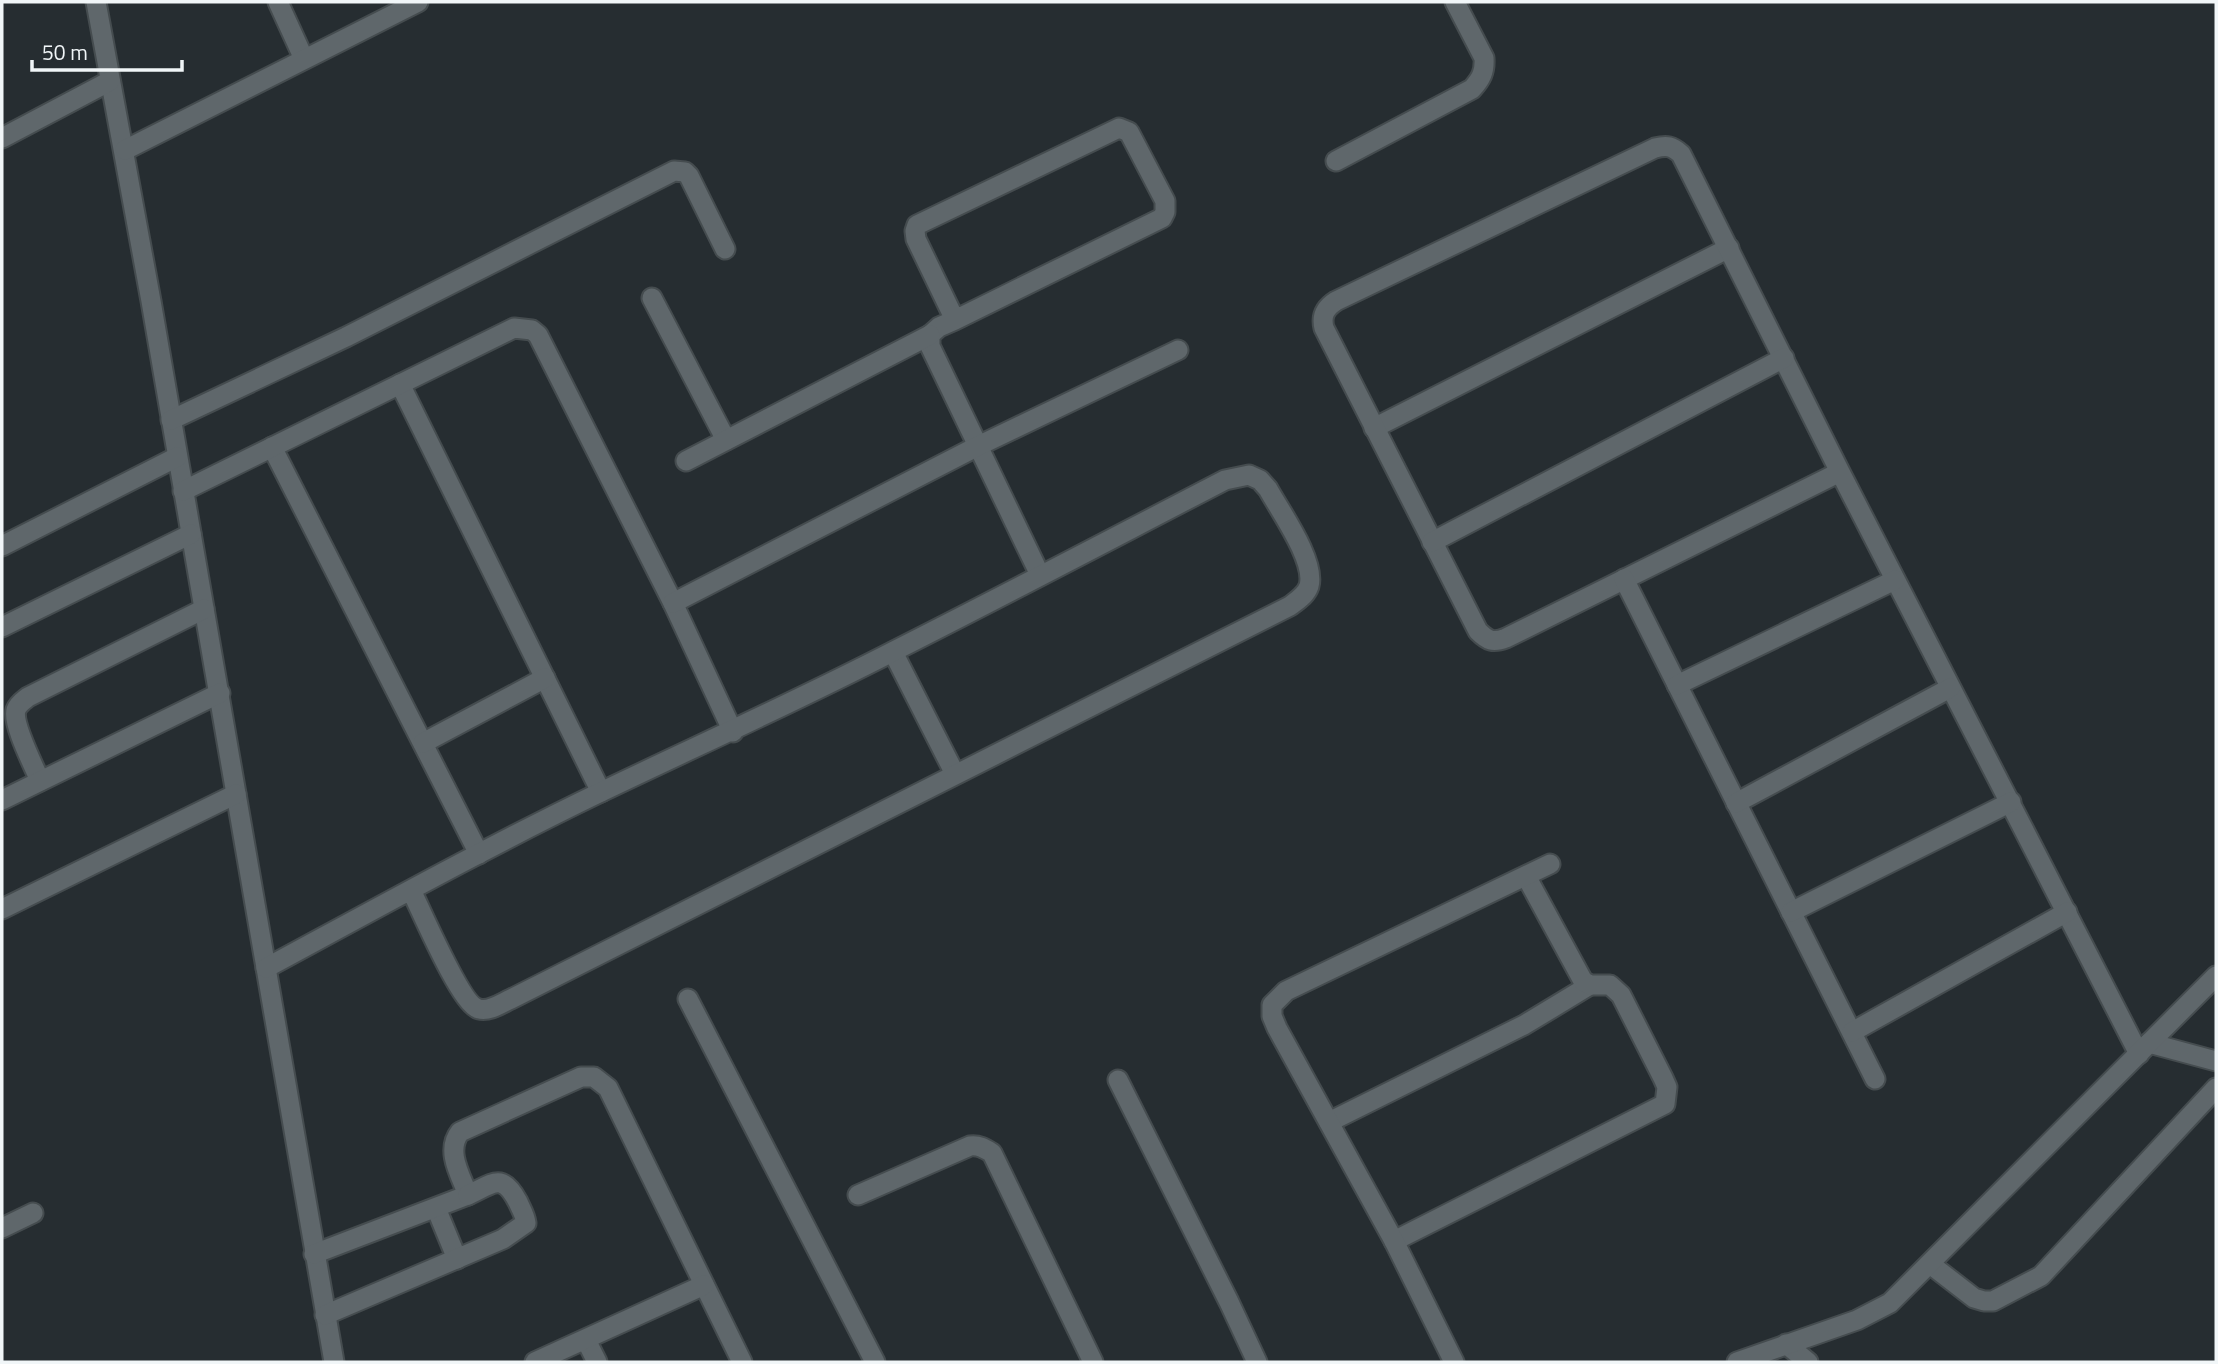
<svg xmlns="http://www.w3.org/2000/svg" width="2218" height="1364" viewBox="0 0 2218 1364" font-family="'Titillium Web',sans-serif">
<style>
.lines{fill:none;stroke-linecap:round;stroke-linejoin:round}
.minor-casing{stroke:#454c4f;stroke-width:23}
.minor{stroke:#5f676b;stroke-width:19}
</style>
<rect width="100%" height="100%" fill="#262d31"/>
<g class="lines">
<!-- minor casing -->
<g class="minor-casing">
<g id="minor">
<path d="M 96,2 L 151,301 L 334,1362"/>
<path d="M 278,2 L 304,59"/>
<path d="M 2,138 L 110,81"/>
<path d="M 125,150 L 418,2"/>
<path d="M 1336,161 L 1472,89 C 1481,79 1485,72 1484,58 L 1455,2"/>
<path d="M 652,298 L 726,440"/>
<path d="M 955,320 L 916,239 L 915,231 L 917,225 L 1119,128 L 1129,132 L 1165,201 L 1165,212 L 1162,218 L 955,320 L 939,327 L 930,335 L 930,346 L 1040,575"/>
<path d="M 400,384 L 601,792"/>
<path d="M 171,420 L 346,337 L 674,171 L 685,172 L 689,176 L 725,249"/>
<path d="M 1374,428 L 1729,248"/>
<path d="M 272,447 L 479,854"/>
<path d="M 686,461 L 930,335"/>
<path d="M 1840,472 L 1506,638 C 1493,643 1488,641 1478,631 L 1324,328 C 1321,316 1325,308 1336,301 L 1655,148 C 1667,145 1672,146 1681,154 L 1840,472 L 2139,1054"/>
<path d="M 183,491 L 514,328 L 532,330 L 538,335 L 673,603 L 733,732"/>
<path d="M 1432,542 L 1784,358"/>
<path d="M 2,546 L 177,457"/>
<path d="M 1624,579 L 1875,1079"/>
<path d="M 673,603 L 978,446 L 1178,350"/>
<path d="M 2,627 L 191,534"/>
<path d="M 893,652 L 955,774"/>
<path d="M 1677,685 L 1895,580"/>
<path d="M 423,743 L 545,678"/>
<path d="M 40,781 C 34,766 12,724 16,710 C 18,704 23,701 28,697 L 204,609"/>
<path d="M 2,800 L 220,693"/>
<path d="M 1736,803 L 1950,688"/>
<path d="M 2,909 L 236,794"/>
<path d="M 1791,912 L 2011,802"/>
<path d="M 266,968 C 377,908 487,847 601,792 C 699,745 797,701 894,651 C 1005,595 1115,537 1225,480 L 1249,475 L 1260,480 L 1268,489 C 1280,511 1316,561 1309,586 C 1306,595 1298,600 1290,606 L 511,999 C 502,1003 489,1012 479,1009 C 461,1005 421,910 411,890"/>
<path d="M 688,999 L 875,1362"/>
<path d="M 1852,1032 L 2067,912"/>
<path d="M 2149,1043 L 2216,1061"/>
<path d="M 1118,1080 L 1229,1302 L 1257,1362"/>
<path d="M 1329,1122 L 1524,1025 L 1590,985"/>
<path d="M 858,1195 L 970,1146 C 979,1145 984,1148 992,1153 L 1093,1362"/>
<path d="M 436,1208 L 457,1259"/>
<path d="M 2,1228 L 33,1213"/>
<path d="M 1394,1241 L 1665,1104 L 1667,1087 L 1663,1078 L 1621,995 L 1610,985 L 1590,985 L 1583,981 L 1526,876"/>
<path d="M 314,1254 L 468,1195 C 461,1176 445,1151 460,1132 L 581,1077 L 594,1077 L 608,1088 L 742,1362"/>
<path d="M 1930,1264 L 1974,1298 L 1984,1301 L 1993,1301 L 2041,1276 L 2216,1088"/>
<path d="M 325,1315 L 503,1239 L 526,1223 C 525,1215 521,1209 518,1202 C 502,1172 494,1183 468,1195"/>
<path d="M 586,1340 L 597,1362"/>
<path d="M 1786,1344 L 1808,1362"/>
<path d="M 535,1362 L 704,1285"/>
<path d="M 1454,1362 L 1394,1241 L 1277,1028 L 1272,1016 L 1272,1005 L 1286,991 L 1550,864"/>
<path d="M 1737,1362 L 1857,1320 L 1890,1303 L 2216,976"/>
</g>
</g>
<!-- minor -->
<use href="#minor" class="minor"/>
</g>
<!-- border -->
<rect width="2218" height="1364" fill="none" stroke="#f1f6f8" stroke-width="7"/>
<!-- scale -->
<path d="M32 60v10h150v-10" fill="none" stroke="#f1f6f8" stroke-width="3.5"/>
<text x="42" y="60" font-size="21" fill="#f1f6f8" stroke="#262d31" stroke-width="5" paint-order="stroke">50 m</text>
</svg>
